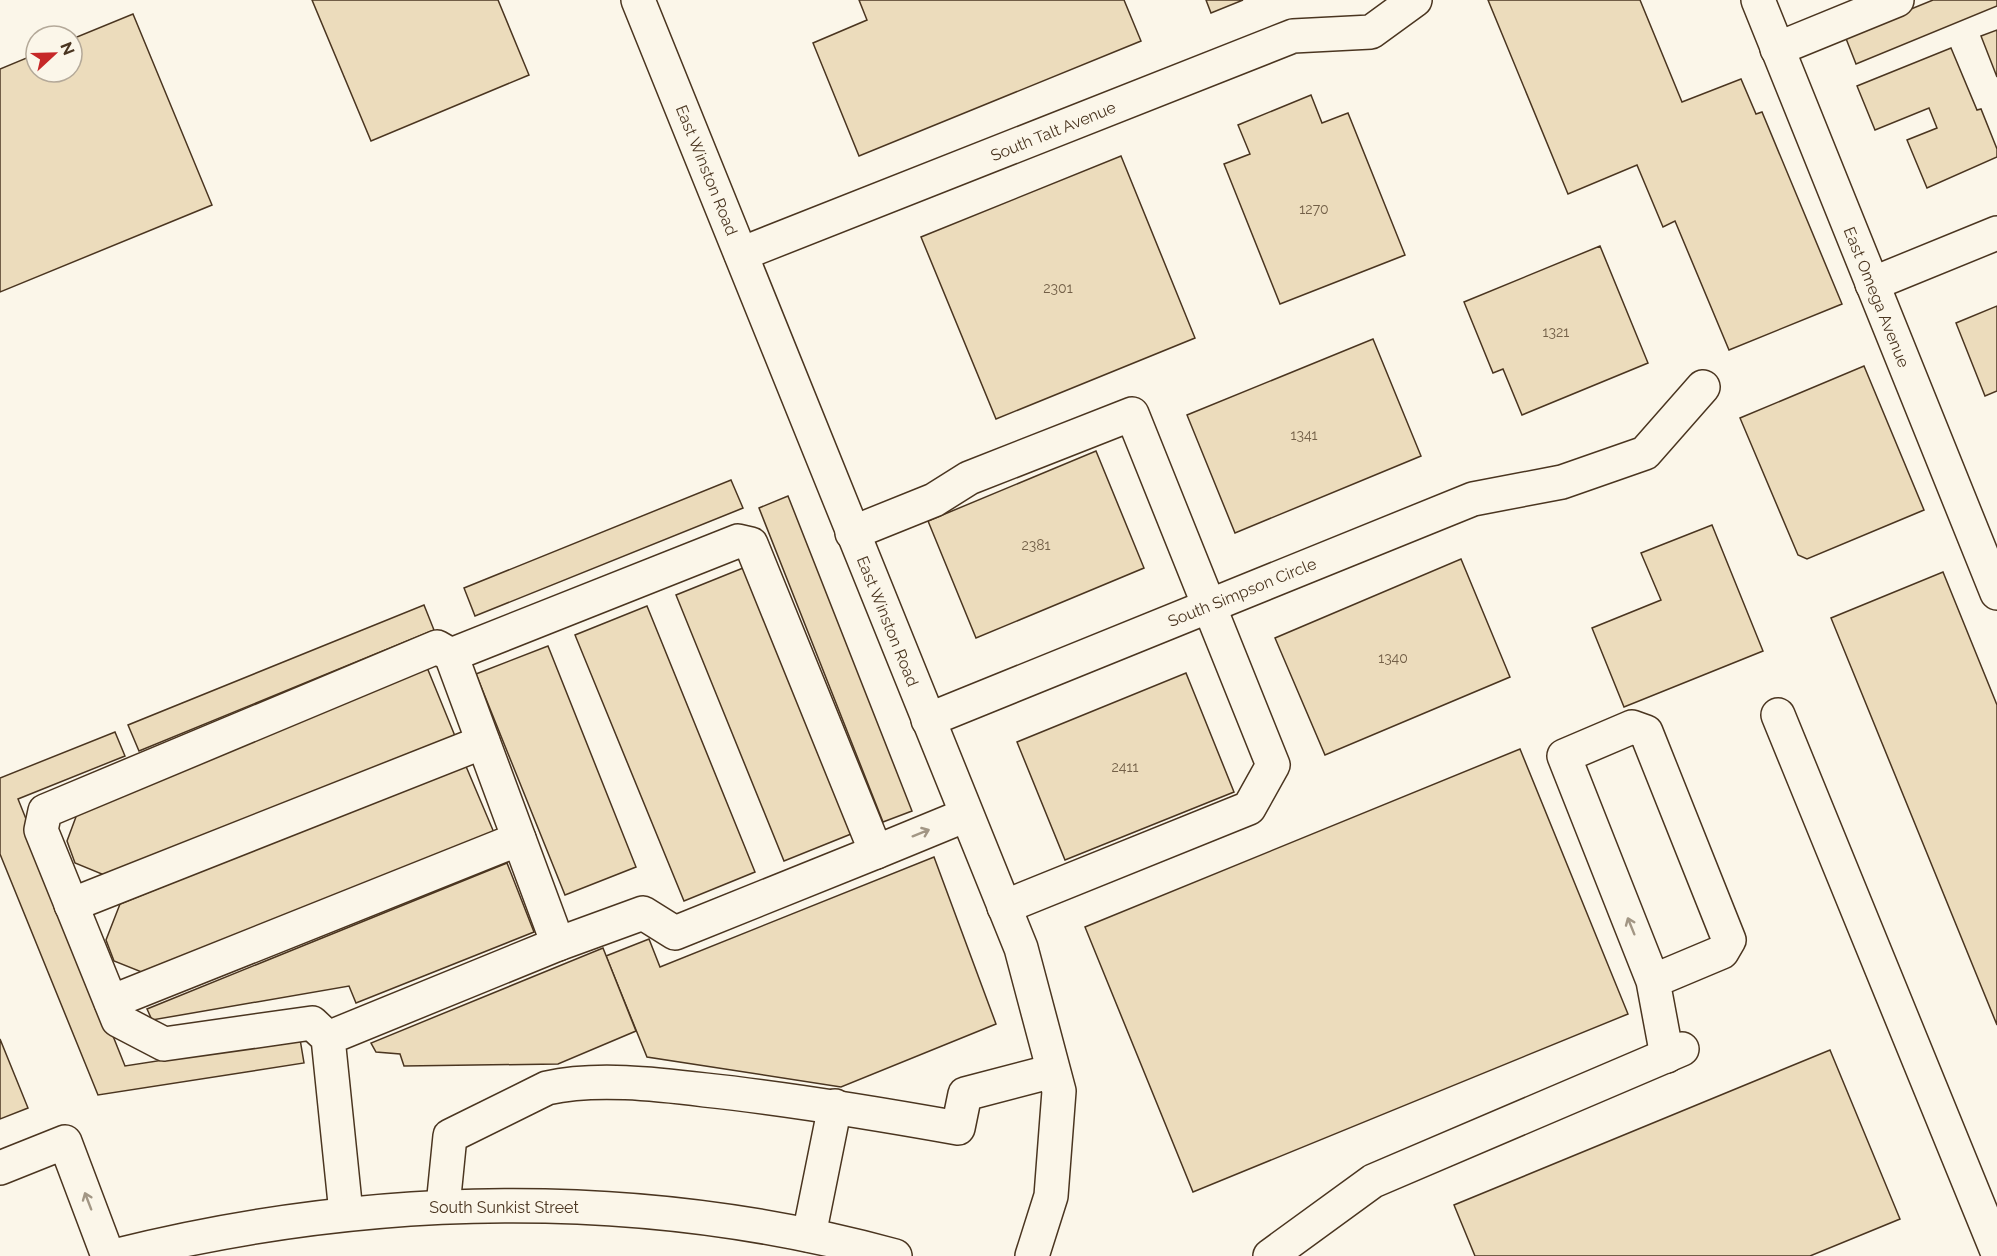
<svg xmlns="http://www.w3.org/2000/svg" width="1997" height="1256" viewBox="0 0 1997 1256" font-family="Raleway,sans-serif">
<style>
.building{fill:#ecdcbc;stroke:#4a3520;stroke-width:1.5}
.lines{fill:none;stroke-linecap:round;stroke-linejoin:round}
.minor-casing{stroke:#4a3520;stroke-width:36}
.minor{stroke:#fbf6e9;stroke-width:33}
.oneway{stroke:#a29684}
.labels{text-anchor:middle;stroke-width:4.5;stroke-linejoin:round;paint-order:stroke}
.number-label{font-size:14px;fill:#725f47}
.street-label{font-size:16px;fill:#4a3520;stroke:#fbf6e9}
</style>
<rect width="100%" height="100%" fill="#fbf6e9"/>
<!-- building -->
<g class="building">
<path d="M 312,0 L 498,0 L 529,75 L 371,141 Z"/>
<path d="M 859,0 L 1124,0 L 1141,41 L 859,156 L 813,43 L 867,20 Z"/>
<path d="M 1206,0 L 1243,0 L 1211,13 Z"/>
<path d="M 1488,0 L 1640,0 L 1682,102 L 1741,79 L 1756,114 L 1762,112 L 1842,304 L 1729,350 L 1675,221 L 1663,227 L 1637,165 L 1568,194 Z"/>
<path d="M 1933,0 L 1997,0 L 1997,6 L 1856,64 L 1845,36 Z"/>
<path d="M 133,14 L 212,205 L 0,292 L 0,69 L 36,54 L 36,72 L 72,72 L 72,39 Z"/>
<path d="M 1997,30 L 1997,77 L 1981,36 Z"/>
<path d="M 1951,48 L 1977,110 L 1981,109 L 1997,149 L 1997,157 L 1927,188 L 1907,140 L 1937,128 L 1929,108 L 1875,130 L 1857,86 Z"/>
<path d="M 1311,95 L 1322,123 L 1348,113 L 1405,255 L 1280,304 L 1224,164 L 1250,154 L 1238,125 Z"/>
<path d="M 1121,156 L 1195,338 L 996,419 L 921,237 Z"/>
<path d="M 1600,246 L 1648,363 L 1522,415 L 1503,369 L 1493,373 L 1464,302 Z"/>
<path d="M 1997,306 L 1997,391 L 1985,396 L 1956,323 Z"/>
<path d="M 1373,339 L 1421,456 L 1235,533 L 1187,415 Z"/>
<path d="M 1864,366 L 1924,510 L 1807,559 L 1798,555 L 1740,418 Z"/>
<path d="M 1096,451 L 1144,568 L 976,638 L 928,521 Z"/>
<path d="M 731,480 L 743,508 L 475,616 L 464,588 Z"/>
<path d="M 788,496 L 912,811 L 883,822 L 759,508 Z"/>
<path d="M 1712,525 L 1763,651 L 1624,707 L 1592,628 L 1661,600 L 1641,553 Z"/>
<path d="M 1461,559 L 1510,677 L 1325,755 L 1275,638 Z"/>
<path d="M 748,566 L 856,832 L 784,861 L 676,595 Z"/>
<path d="M 1943,572 L 1997,705 L 1997,1025 L 1831,618 Z"/>
<path d="M 424,605 L 434,630 L 139,751 L 128,725 Z"/>
<path d="M 647,606 L 755,872 L 684,901 L 575,635 Z"/>
<path d="M 548,646 L 636,867 L 565,895 L 476,674 Z"/>
<path d="M 426,665 L 455,736 L 109,877 L 75,863 L 67,841 L 80,806 Z"/>
<path d="M 1186,673 L 1234,792 L 1065,860 L 1017,742 Z"/>
<path d="M 115,732 L 125,756 L 18,799 L 125,1066 L 300,1039 L 304,1063 L 98,1095 L 0,854 L 0,778 Z"/>
<path d="M 1520,749 L 1628,1014 L 1193,1192 L 1085,927 Z"/>
<path d="M 465,764 L 495,835 L 149,975 L 114,961 L 106,940 L 120,904 Z"/>
<path d="M 934,857 L 996,1024 L 841,1087 L 647,1057 L 606,956 L 649,939 L 660,967 Z"/>
<path d="M 507,863 L 534,932 L 356,1003 L 349,986 L 152,1020 L 147,1009 Z"/>
<path d="M 603,948 L 636,1031 L 558,1064 L 404,1066 L 400,1054 L 376,1052 L 371,1043 Z"/>
<path d="M 0,1039 L 28,1108 L 0,1119 Z"/>
<path d="M 1830,1050 L 1900,1219 L 1810,1256 L 1475,1256 L 1454,1205 Z"/>
</g>
<g class="lines">
<!-- minor casing -->
<g class="minor-casing">
<g id="minor">
<path d="M 638,0 L 1021,948 L 1059,1091 L 1051,1196 L 1032,1256"/>
<path d="M 1758,0 L 1997,593"/>
<path d="M 1777,49 L 1897,0"/>
<path d="M 741,254 L 1293,36 L 1371,32 L 1415,0"/>
<path d="M 1872,284 L 1997,233"/>
<path d="M 852,533 L 934,500 L 969,478 L 1132,414 L 1273,765 L 1249,808 L 1004,907"/>
<path d="M 451,655 L 738,541 L 751,544 L 876,852 L 675,933 L 643,913 L 558,944"/>
<path d="M 1778,715 L 1997,1251"/>
<path d="M 928,720 L 1473,499 L 1562,482 L 1645,453 L 1703,387"/>
<path d="M 876,852 L 966,815"/>
<path d="M 71,905 L 483,742"/>
<path d="M 1653,981 L 1722,952 L 1729,940 L 1646,732 L 1632,727 L 1564,756 L 1653,981 L 1667,1056"/>
<path d="M 111,1002 L 519,839"/>
<path d="M 328,1038 L 558,944 L 451,655 L 437,647 L 45,811 L 41,830 L 118,1020 L 164,1044 L 312,1023 L 328,1038 L 346,1213"/>
<path d="M 0,1168 L 65,1142 L 108,1256"/>
<path d="M 443,1206 L 450,1136 L 547,1088 C 595,1077 656,1084 705,1090 C 790,1099 874,1113 958,1128 L 965,1094 L 1053,1071"/>
<path d="M 809,1235 L 835,1106"/>
<path d="M 114,1256 C 370,1192 639,1186 895,1256"/>
<path d="M 1270,1256 L 1373,1181 L 1682,1049"/>
</g>
</g>
<!-- minor -->
<use href="#minor" class="minor"/>
</g>
<!-- one-way arrows -->
<defs><path id="oneway-shaft" d="M-6 0H5M1.5-3L5.5 0L1.5 3" fill="none" stroke-width="1.6" stroke-linecap="round" stroke-linejoin="round" transform="scale(1.5)"/></defs>
<g class="oneway">
<use href="#oneway-shaft" transform="translate(921 833) rotate(-22)"/>
<use href="#oneway-shaft" transform="translate(1631 926) rotate(-112)"/>
<use href="#oneway-shaft" transform="translate(88 1201) rotate(-111)"/>
</g>
<g class="labels">
<!-- number labels -->
<g class="number-label">
<text x="1314" y="214">1270</text>
<text x="1058" y="293">2301</text>
<text x="1556" y="337">1321</text>
<text x="1304" y="440">1341</text>
<text x="1036" y="550">2381</text>
<text x="1393" y="663">1340</text>
<text x="1125" y="772">2411</text>
</g>
<!-- street labels -->
<g class="street-label">
<text transform="translate(1053 131) rotate(-22)" y="6">South Talt Avenue</text>
<text transform="translate(707 170) rotate(68)" y="6">East Winston Road</text>
<text transform="translate(1877 297) rotate(68)" y="6">East Omega Avenue</text>
<text transform="translate(1242 592) rotate(-22)" y="6">South Simpson Circle</text>
<text transform="translate(888 621) rotate(68)" y="6">East Winston Road</text>
<text x="504" y="1213">South Sunkist Street</text>
</g>
</g>
<!-- north arrow -->
<g transform="translate(54 54) rotate(68)"><circle r="28" fill="#fbf6e9" stroke="#b4a999" stroke-width="1.5"/>
<path d="M0-4.5L10 22L0 15L-10 22Z" fill="#c62828"/>
<text y="-9" font-size="16" font-weight="bold" text-anchor="middle" fill="#4a3520">N</text>
</g>
</svg>
